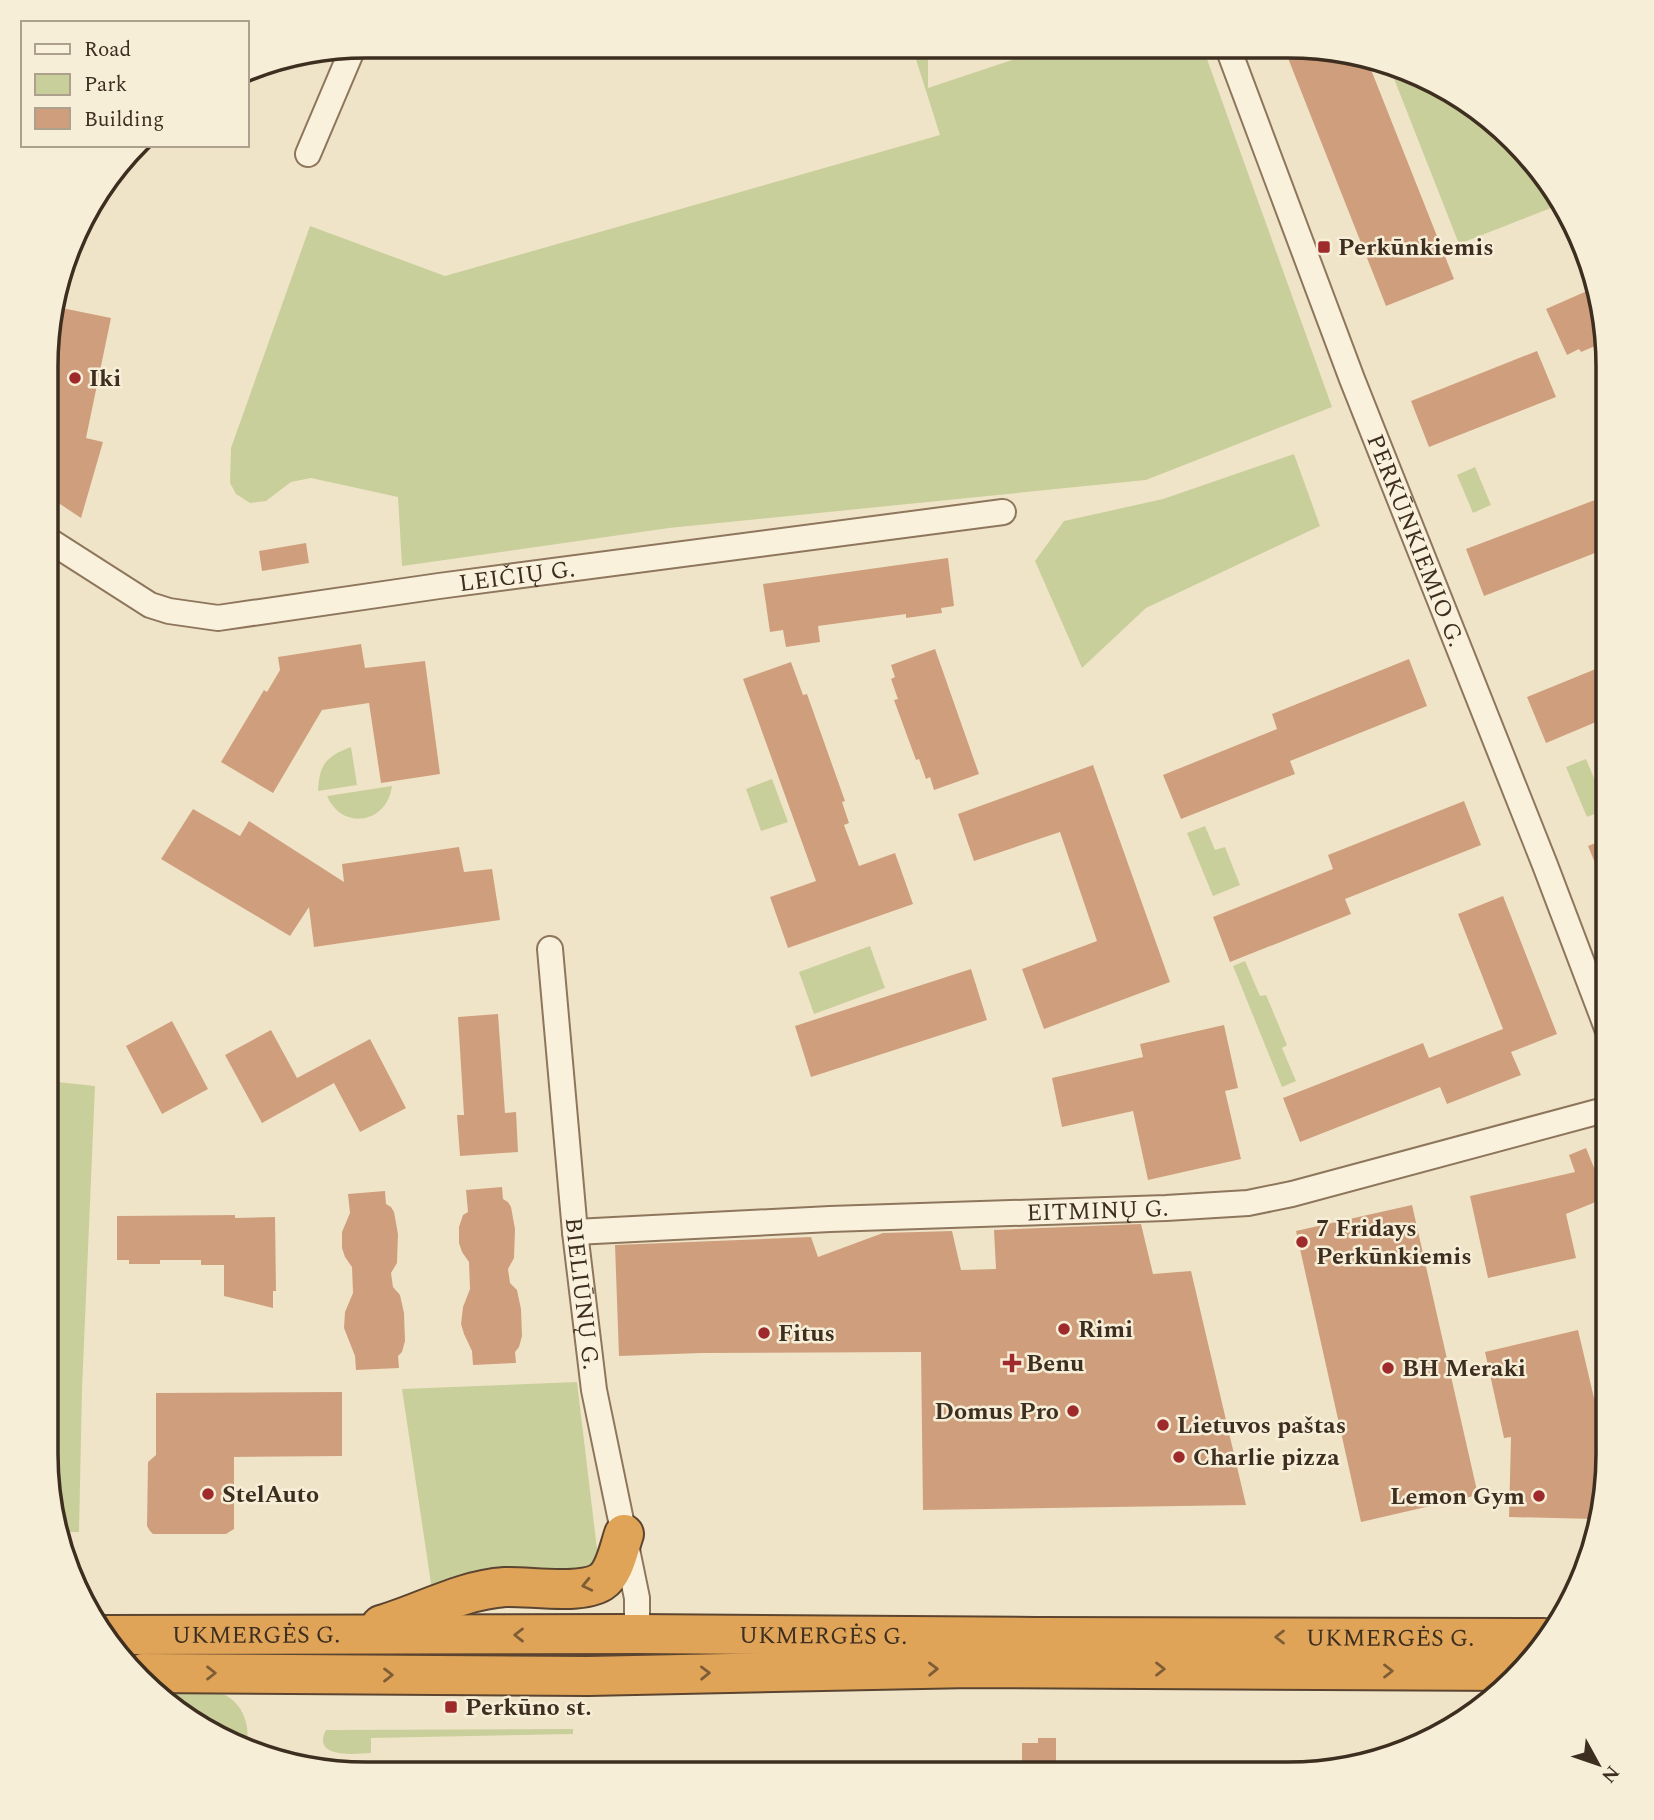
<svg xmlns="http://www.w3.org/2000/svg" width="1654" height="1820" viewBox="0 0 1654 1820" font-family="Spectral,serif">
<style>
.green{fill:#c9cf9b}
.building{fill:#cf9f7d}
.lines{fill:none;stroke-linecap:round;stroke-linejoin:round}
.street-casing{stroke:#8d765c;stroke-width:28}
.highway-casing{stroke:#5b4430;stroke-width:42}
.street{stroke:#faf1dc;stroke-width:24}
.highway{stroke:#e0a458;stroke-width:38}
.oneway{stroke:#7e5d36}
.poi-dot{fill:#9e2a2b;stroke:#f7eed8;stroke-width:2.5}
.labels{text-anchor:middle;stroke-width:5;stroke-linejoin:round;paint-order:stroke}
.poi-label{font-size:24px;font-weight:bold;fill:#3d2e20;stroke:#f7eed8;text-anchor:start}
.street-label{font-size:24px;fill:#3d2e20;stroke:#f7eed8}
.rim{fill:none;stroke:#3d2e20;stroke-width:3.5}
</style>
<rect width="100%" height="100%" fill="#f0e4c8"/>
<!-- green -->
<g class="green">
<path d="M 912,47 L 928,47 L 928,88 L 1051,47 L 1203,48 L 1332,407 L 1146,480 L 669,528 L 402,566 L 398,497 L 311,478 L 291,482 L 266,501 L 250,503 L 236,494 L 230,483 L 231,448 L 310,226 L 445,276 L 940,135 Z"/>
<path d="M 1391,71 L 1466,99 L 1535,168 L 1551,208 L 1459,244 Z"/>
<path d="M 1294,454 L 1320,526 L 1146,608 L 1082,668 L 1035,561 L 1064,521 L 1163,499 Z"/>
<path d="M 1475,467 L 1491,505 L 1473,513 L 1457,475 Z"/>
<path d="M 351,747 L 357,785 L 318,791 C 319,765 326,756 351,747 Z"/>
<path d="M 1586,759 L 1607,809 L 1587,817 L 1566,767 Z"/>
<path d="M 772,779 L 788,822 L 761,831 L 746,789 Z"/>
<path d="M 392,786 C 387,824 342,831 327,796 Z"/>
<path d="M 1205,826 L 1215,850 L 1225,847 L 1240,885 L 1213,896 L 1187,833 Z"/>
<path d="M 870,946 L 885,988 L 814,1014 L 799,972 Z"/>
<path d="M 1245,961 L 1260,996 L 1266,995 L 1287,1045 L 1282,1048 L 1296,1081 L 1282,1087 L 1233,966 Z"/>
<path d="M 48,1081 L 95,1086 L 82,1390 L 79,1532 L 57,1532 L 46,1475 Z"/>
<path d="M 577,1382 L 598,1557 L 582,1576 L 433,1597 L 402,1389 Z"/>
<path d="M 163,1691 L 219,1692 C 241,1700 250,1722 247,1744 L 206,1732 Z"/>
<path d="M 573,1729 L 573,1734 L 371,1738 L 371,1753 C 356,1754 311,1759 326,1730 Z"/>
</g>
<!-- building -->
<g class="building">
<path d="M 1284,48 L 1330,48 L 1368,62 L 1454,279 L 1386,306 Z"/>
<path d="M 1596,287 L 1607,341 L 1581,352 L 1579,349 L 1567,355 L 1546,309 Z"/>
<path d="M 52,306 L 111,318 L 86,438 L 103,442 L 81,518 L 51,498 Z"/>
<path d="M 1537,351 L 1556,397 L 1429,447 L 1411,401 Z"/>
<path d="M 1608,495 L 1608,548 L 1484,596 L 1466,549 Z"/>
<path d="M 306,543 L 309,563 L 262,571 L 259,551 Z"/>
<path d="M 948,558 L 954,606 L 941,608 L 942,613 L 906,618 L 906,614 L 818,626 L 820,642 L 786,647 L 783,630 L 770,632 L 763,584 Z"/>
<path d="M 361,644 L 365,668 L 425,661 L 440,774 L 381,783 L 369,703 L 322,710 L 273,793 L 221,762 L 264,690 L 267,692 L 280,670 L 278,657 Z"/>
<path d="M 935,649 L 979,774 L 934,790 L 930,777 L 926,779 L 919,759 L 916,760 L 894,700 L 898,699 L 891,679 L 895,677 L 891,665 Z"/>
<path d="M 1409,659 L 1427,706 L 1290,761 L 1295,774 L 1181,819 L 1163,775 L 1277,729 L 1272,714 Z"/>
<path d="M 791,662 L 803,695 L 807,694 L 845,801 L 842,802 L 849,823 L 844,825 L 859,866 L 895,853 L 913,904 L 788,948 L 770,897 L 816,881 L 743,679 Z"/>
<path d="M 1608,664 L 1608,717 L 1546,743 L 1527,697 Z"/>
<path d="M 1093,765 L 1170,982 L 1044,1029 L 1022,969 L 1097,941 L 1060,832 L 974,861 L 958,814 Z"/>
<path d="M 1464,801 L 1481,845 L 1345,899 L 1351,914 L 1230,962 L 1213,917 L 1333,869 L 1328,855 Z"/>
<path d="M 193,809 L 240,836 L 249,821 L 344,882 L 342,864 L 459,847 L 464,872 L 492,869 L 500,920 L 314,947 L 309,907 L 290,936 L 161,859 Z"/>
<path d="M 1608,838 L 1608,892 L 1607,892 L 1588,846 Z"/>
<path d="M 1503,896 L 1557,1034 L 1511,1052 L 1521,1075 L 1447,1104 L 1440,1087 L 1300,1142 L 1283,1098 L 1423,1043 L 1429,1058 L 1503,1029 L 1458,914 Z"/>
<path d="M 971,969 L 987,1020 L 811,1077 L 795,1026 Z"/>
<path d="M 498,1014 L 505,1113 L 516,1112 L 518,1152 L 460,1156 L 457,1115 L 464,1115 L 458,1017 Z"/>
<path d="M 172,1021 L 208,1089 L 162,1114 L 126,1046 Z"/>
<path d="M 1224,1025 L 1238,1088 L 1225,1091 L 1241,1159 L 1148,1180 L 1133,1111 L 1062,1127 L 1052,1078 L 1143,1057 L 1140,1044 Z"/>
<path d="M 271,1030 L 297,1078 L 370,1039 L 406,1108 L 360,1132 L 334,1083 L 262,1123 L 225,1055 Z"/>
<path d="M 1586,1148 L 1595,1170 L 1608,1165 L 1608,1197 L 1566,1214 L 1576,1258 L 1488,1278 L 1470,1196 L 1575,1172 L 1569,1155 Z"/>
<path d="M 502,1187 L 503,1199 L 508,1202 L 511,1207 L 515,1229 L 514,1258 L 508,1269 L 510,1283 L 517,1290 L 521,1309 L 522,1336 L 519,1347 L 515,1352 L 516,1363 L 473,1365 L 472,1351 L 464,1334 L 461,1324 L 463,1307 L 470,1289 L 469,1262 L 462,1252 L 459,1243 L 459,1227 L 463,1215 L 468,1212 L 466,1190 Z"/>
<path d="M 385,1191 L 386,1204 L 391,1207 L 394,1212 L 398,1234 L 397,1263 L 391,1273 L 393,1287 L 400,1295 L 404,1313 L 405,1341 L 402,1352 L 398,1356 L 399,1368 L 356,1370 L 355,1356 L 344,1328 L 345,1312 L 353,1293 L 352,1267 L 345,1257 L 342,1248 L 342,1232 L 350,1213 L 348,1194 Z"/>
<path d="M 1412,1205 L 1478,1495 L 1361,1522 L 1296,1231 Z"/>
<path d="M 235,1215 L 235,1218 L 275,1217 L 276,1291 L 273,1291 L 273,1308 L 224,1296 L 224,1265 L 201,1265 L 201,1260 L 160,1260 L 160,1264 L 129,1264 L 129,1260 L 117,1260 L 117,1216 Z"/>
<path d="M 1141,1224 L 1153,1274 L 1191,1271 L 1246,1505 L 923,1510 L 921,1352 L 701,1353 L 619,1356 L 615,1245 L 811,1237 L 818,1257 L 883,1233 L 952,1231 L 961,1270 L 996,1269 L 994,1230 Z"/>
<path d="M 1578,1330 L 1594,1398 L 1608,1392 L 1606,1480 L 1595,1519 L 1509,1517 L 1511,1437 L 1504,1438 L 1485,1352 Z"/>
<path d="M 342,1392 L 342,1456 L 234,1457 L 234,1529 L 226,1534 L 153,1534 L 150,1531 L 147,1526 L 148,1462 L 156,1455 L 156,1393 Z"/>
<path d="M 1038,1738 L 1056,1738 L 1056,1774 L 1037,1774 L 1038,1766 L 1022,1766 L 1022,1743 L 1038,1743 Z"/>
</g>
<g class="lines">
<!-- street casing -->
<g class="street-casing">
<g id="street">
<path id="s1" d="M 1228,48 L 1352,379 L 1545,865 L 1608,1031"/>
<path d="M 308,154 L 353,48"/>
<path id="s2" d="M 50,541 L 150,605 L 169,611 L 218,618 L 439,586 L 1003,512"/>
<path id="s3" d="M 550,949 L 575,1232 L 594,1390 L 637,1598 L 637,1634"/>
<path id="s4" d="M 575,1232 L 830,1219 L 1166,1208 L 1248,1203 L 1292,1194 L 1608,1109"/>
</g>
</g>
<!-- highway casing -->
<g class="highway-casing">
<g id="highway">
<path d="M 381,1625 C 422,1613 461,1590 505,1587 C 530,1586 580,1595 601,1582 C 615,1573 619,1548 624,1534"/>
<path id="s5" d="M 102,1635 L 637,1634 L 1036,1637 L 1544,1638"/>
<path d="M 143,1673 L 588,1676 L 971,1668 L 1512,1671"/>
</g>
</g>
<!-- street -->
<use href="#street" class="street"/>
<!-- highway -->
<use href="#highway" class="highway"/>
</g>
<!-- one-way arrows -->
<defs><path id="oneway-chevron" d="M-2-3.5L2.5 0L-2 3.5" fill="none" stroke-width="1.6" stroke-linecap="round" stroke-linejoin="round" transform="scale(1.75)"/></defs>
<g class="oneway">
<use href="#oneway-chevron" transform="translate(587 1585) rotate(167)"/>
<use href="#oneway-chevron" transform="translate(519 1635) rotate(-180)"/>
<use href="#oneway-chevron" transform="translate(1280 1637) rotate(180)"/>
<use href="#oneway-chevron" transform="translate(933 1669) rotate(-1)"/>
<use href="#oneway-chevron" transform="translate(1160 1669)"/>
<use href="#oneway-chevron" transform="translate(1388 1671)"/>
<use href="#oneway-chevron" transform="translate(211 1673)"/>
<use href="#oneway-chevron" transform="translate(705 1673) rotate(-1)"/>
<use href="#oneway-chevron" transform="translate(388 1675)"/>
</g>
<!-- markers -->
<g class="poi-dot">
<rect x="1317" y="240" width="14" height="14" rx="3.5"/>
<circle cx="75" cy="378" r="7"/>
<circle cx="1302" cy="1242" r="7"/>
<circle cx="1064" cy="1329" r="7"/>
<circle cx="764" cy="1333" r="7"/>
<path d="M1008.5 1352.5h7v7h7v7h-7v7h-7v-7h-7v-7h7z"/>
<circle cx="1388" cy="1368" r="7"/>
<circle cx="1073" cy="1411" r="7"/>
<circle cx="1163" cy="1425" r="7"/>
<circle cx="1179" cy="1457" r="7"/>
<circle cx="208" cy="1494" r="7"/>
<circle cx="1539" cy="1496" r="7"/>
<rect x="444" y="1700" width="14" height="14" rx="3.5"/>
</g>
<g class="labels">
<!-- poi labels -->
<g class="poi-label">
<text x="1338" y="255">Perkūnkiemis</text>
<text x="89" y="386">Iki</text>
<text x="1316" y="1236">7 Fridays<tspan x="1316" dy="28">Perkūnkiemis</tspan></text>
<text x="1078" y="1337">Rimi</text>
<text x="778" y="1341">Fitus</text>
<text x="1026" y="1371">Benu</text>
<text x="1402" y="1376">BH Meraki</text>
<text x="1059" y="1419" text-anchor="end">Domus Pro</text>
<text x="1177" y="1433">Lietuvos paštas</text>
<text x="1193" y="1465">Charlie pizza</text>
<text x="222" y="1502">StelAuto</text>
<text x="1525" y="1504" text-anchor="end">Lemon Gym</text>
<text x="465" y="1715">Perkūno st.</text>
</g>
<!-- street labels -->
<g class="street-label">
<text dy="8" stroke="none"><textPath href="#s1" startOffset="527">PERKŪNKIEMIO G.</textPath></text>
<text dy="8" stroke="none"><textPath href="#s2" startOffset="490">LEIČIŲ G.</textPath></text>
<text dy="8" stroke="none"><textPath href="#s4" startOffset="523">EITMINŲ G.</textPath></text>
<text dy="8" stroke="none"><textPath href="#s3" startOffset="346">BIELIŪNŲ G.</textPath></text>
<text dy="8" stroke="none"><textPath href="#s5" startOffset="154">UKMERGĖS G.</textPath></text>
<text dy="8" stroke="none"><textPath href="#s5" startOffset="721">UKMERGĖS G.</textPath></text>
<text dy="8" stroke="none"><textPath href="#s5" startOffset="1288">UKMERGĖS G.</textPath></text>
</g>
</g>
<!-- crop -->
<path d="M0 0H1654V1820H0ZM366 58H1288A308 308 0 0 1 1596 366V1454A308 308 0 0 1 1288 1762H366A308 308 0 0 1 58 1454V366A308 308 0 0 1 366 58Z" fill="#f7eed8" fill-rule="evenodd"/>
<path class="rim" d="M366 58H1288A308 308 0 0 1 1596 366V1454A308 308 0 0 1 1288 1762H366A308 308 0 0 1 58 1454V366A308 308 0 0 1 366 58Z"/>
<!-- legend -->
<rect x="21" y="21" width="228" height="126" fill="#f7eed8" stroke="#ada18e" stroke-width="2"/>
<rect x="35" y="44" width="35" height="10" fill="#faf1dc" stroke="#ada18e" stroke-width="2"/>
<text x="84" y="56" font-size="21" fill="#3d2e20">Road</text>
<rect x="35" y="74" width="35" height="21" fill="#c9cf9b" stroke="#ada18e" stroke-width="2"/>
<text x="84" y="91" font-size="21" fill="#3d2e20">Park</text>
<rect x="35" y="108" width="35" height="21" fill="#cf9f7d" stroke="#ada18e" stroke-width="2"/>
<text x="84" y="126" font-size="21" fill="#3d2e20">Building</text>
<!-- north arrow -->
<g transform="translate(1598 1764) rotate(130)" stroke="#f7eed8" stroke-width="5" paint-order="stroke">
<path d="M0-5L12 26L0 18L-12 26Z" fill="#3d2e20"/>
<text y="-10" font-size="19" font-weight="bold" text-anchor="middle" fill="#3d2e20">N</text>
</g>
</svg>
